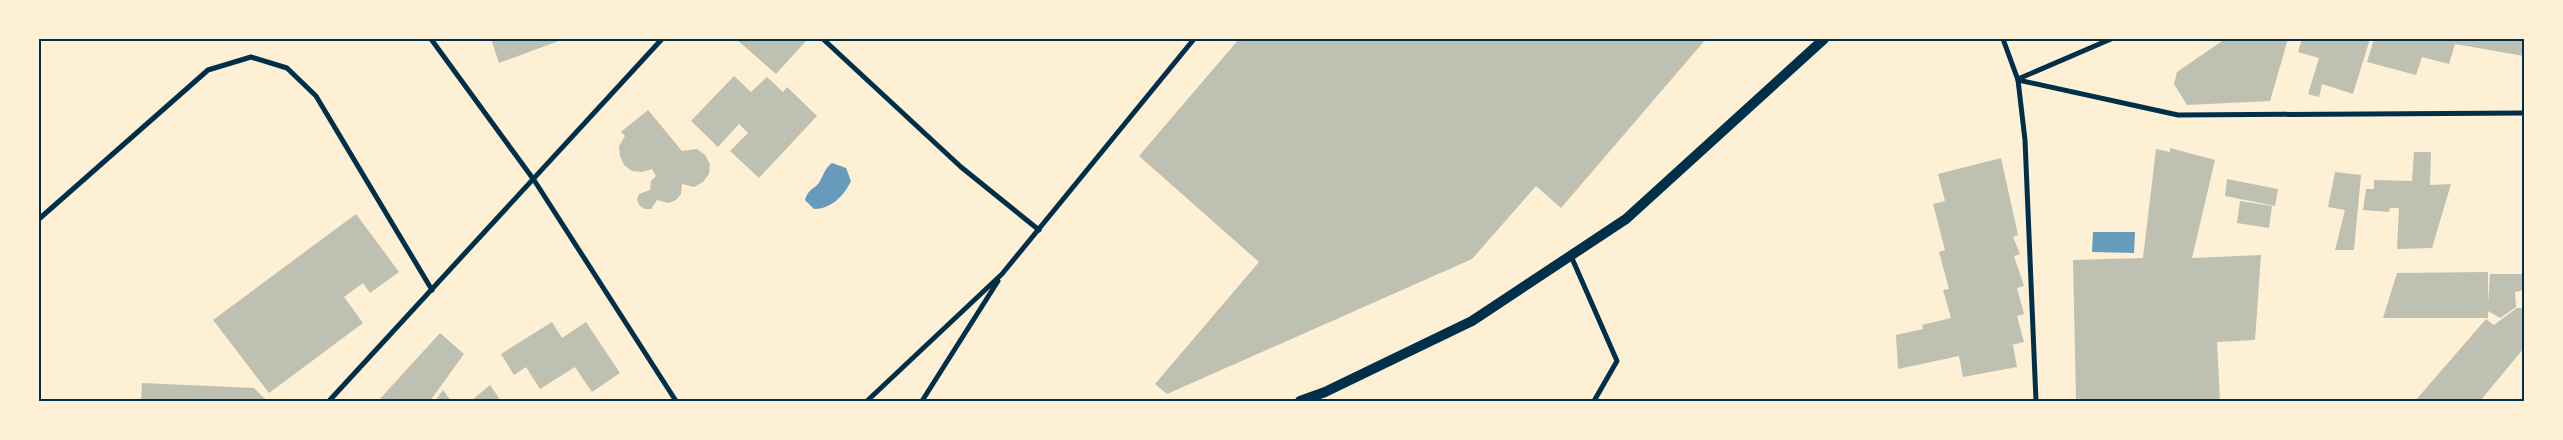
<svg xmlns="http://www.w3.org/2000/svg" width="2563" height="440" viewBox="0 0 2563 440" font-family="'DejaVu Sans',sans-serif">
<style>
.water{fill:#669bbc}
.building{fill:#bec0b2}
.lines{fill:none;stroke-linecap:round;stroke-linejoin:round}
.minor{stroke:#003049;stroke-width:5}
.secondary{stroke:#003049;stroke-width:10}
.neatline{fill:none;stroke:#003049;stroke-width:2}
</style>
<rect width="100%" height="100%" fill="#fdf0d5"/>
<!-- water -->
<g class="water">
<path d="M 832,163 L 846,168 L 851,181 C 844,196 831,209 814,209 L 805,200 C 809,187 815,190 820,181 C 824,174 825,168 832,163 Z"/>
<path d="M 2093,232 L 2135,232 L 2134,253 L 2092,252 Z"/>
</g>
<!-- building -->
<g class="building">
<path d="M 491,39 L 564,39 L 499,63 Z"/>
<path d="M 736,39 L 803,39 L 806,41 L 776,74 Z"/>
<path d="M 1239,39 L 1706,39 L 1561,208 L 1536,186 L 1472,259 L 1167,394 L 1155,384 L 1259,262 L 1139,156 Z"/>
<path d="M 2225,39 L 2288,39 L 2270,101 L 2187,105 L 2174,84 L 2177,72 Z"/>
<path d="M 2302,39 L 2370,39 L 2353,94 L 2322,84 L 2319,97 L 2308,94 L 2319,58 L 2298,52 Z"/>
<path d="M 2374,39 L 2524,39 L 2524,56 L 2455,44 L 2449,64 L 2422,57 L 2416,75 L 2367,62 Z"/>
<path d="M 734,76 L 751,92 L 767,77 L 783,92 L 787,87 L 817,116 L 759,178 L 730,151 L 748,133 L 739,124 L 718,147 L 691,121 Z"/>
<path d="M 648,110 L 682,151 L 697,149 L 705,155 L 710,164 L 709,174 L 703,182 L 694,187 L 682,184 L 681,194 L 676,200 L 668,203 L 657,200 L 651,209 L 645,209 L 640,206 L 637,200 L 639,194 L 650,190 L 651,181 L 656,176 L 652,169 L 642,172 L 632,171 L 624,165 L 620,156 L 619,146 L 625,136 L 621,132 Z"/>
<path d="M 2170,148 L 2215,160 L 2192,258 L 2261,255 L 2255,340 L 2217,342 L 2220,401 L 2076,401 L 2073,260 L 2143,258 L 2156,149 L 2170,152 Z"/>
<path d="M 2414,152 L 2431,152 L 2430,185 L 2451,184 L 2432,248 L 2397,249 L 2399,208 L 2390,208 L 2389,212 L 2363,210 L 2366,189 L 2374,189 L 2374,180 L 2412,181 Z"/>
<path d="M 2001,158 L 2018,235 L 2013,237 L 2020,254 L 2014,256 L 2024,286 L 2017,288 L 2024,314 L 2017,316 L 2024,342 L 2007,346 L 2013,345 L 2017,367 L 1963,377 L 1959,356 L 1898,369 L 1896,335 L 1923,329 L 1922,325 L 1951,318 L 1943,290 L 1949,289 L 1939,252 L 1945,250 L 1933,204 L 1945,201 L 1938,174 Z"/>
<path d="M 2335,172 L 2361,175 L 2354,250 L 2335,250 L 2345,210 L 2328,207 Z"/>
<path d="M 2227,179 L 2278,189 L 2275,206 L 2225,196 Z"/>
<path d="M 2240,201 L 2272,206 L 2269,228 L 2237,223 Z"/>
<path d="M 356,214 L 399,272 L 370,293 L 363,283 L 344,297 L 363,323 L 269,393 L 213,320 Z"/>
<path d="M 2488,272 L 2488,303 L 2490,274 L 2524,274 L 2524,290 L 2515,292 L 2516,307 L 2500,318 L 2488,311 L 2488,318 L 2383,318 L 2397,273 Z"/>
<path d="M 2517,308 L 2524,308 L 2524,348 L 2480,401 L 2415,401 L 2486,319 L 2494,325 Z"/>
<path d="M 552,322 L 562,338 L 586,322 L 620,373 L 592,392 L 575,367 L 540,389 L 526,367 L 514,375 L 501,354 Z"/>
<path d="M 440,333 L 464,354 L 430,401 L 378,401 Z"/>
<path d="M 142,383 L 254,388 L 267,401 L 141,401 Z"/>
<path d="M 490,385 L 501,401 L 469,401 L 472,400 Z"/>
<path d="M 443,390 L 451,401 L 435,401 Z"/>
</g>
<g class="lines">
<!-- minor -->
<g class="minor">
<path d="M 431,39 L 534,180 L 676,401"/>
<path d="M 823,39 L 961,167 L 1039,230"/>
<path d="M 2003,39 L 2018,80 L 2025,140 L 2036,401"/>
<path d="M 2018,79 L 2111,39"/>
<path d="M 2018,80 L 2178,115 L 2524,113"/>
<path d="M 39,219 L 208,70 L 251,57 L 287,68 L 316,96 L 432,290"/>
<path d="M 1571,256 L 1617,361 L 1594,401"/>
<path d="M 329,401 L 662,39"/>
<path d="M 867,401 L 1002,274 L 1194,39"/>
<path d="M 922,401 L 998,281"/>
</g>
<!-- secondary -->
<path class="secondary" d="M 1300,401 L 1325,392 L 1472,321 L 1626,219 L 1824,39"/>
</g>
<!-- border -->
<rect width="2563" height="440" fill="none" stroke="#fdf0d5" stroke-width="80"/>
<rect x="40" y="40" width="2483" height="360" class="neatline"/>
</svg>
